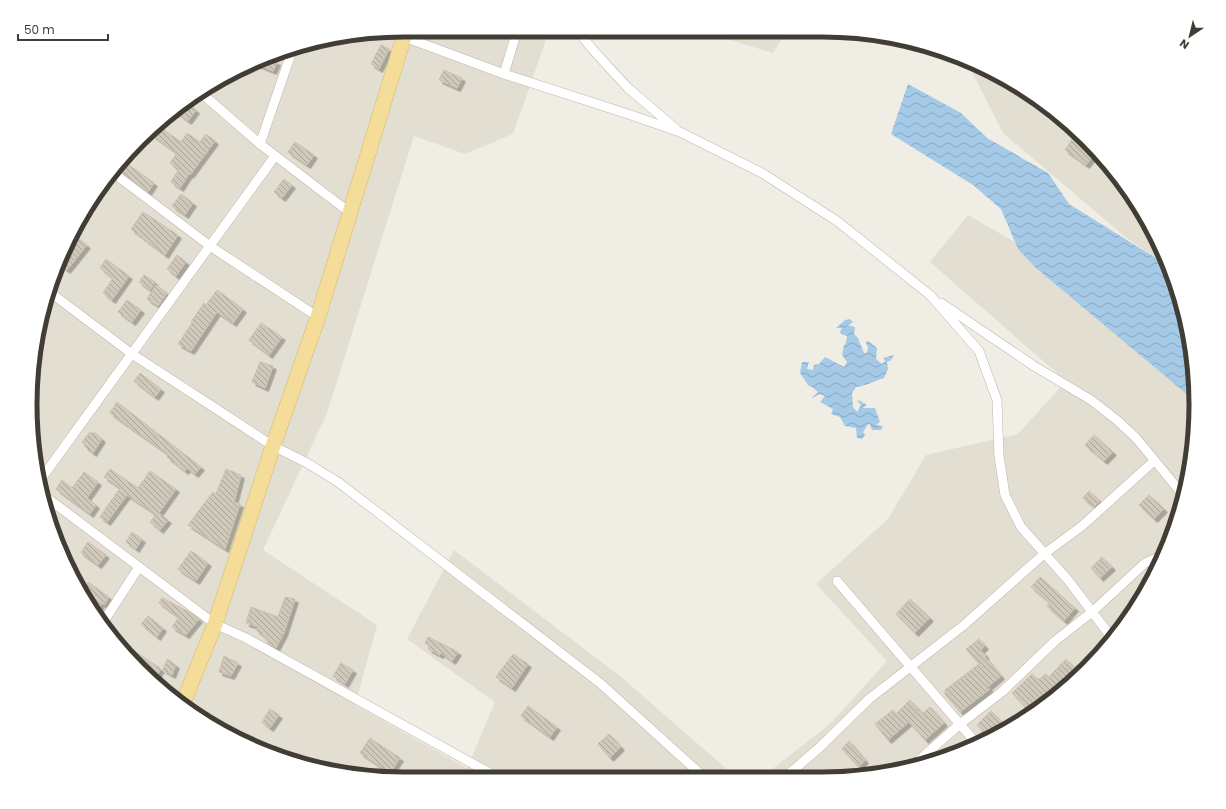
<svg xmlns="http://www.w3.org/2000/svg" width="1226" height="809" viewBox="0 0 1226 809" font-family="Poppins,sans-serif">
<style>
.residential{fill:#e3ded2}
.water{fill:url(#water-waves)}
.building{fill:url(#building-back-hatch);stroke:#cac0ae;filter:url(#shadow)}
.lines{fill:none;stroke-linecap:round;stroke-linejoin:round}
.street-casing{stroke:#bdb7aa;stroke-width:10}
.primary-casing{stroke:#d6b96b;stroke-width:16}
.street{stroke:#fff;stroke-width:9}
.primary{stroke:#f4dc99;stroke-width:15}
.rim{fill:none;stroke:#413d34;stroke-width:5}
</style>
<defs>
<pattern id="water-waves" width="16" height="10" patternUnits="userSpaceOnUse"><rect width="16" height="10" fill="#a5cae8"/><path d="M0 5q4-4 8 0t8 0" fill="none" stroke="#88a5bd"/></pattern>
<pattern id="building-back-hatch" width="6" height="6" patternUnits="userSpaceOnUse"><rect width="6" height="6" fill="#d0c8ba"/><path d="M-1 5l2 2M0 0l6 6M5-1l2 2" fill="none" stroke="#aaa498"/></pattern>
<filter id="shadow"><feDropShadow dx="3.5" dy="3.5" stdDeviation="0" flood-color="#0004"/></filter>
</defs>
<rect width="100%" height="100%" fill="#f0ede4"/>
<!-- residential -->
<g class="residential">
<path d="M 405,30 L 549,31 L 513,134 L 465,154 L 414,136 L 327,413 L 263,550 L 377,625 L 355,705 L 467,768 L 495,702 L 407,639 L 454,550 L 620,676 L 737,778 L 355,776 L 239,740 L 157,686 L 80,592 L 43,501 L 31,380 L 58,261 L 108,176 L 196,93 L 284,50 Z"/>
<path d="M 704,32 L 785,33 L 773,53 Z"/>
<path d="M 967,62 L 987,69 L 1069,123 L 1119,177 L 1157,239 L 1168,267 L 1123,235 L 1003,133 Z"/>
<path d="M 968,215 L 1081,280 L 1194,373 L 1195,380 L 1193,454 L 1176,525 L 1146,592 L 1103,652 L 1049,702 L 987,740 L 918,766 L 846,778 L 761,778 L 831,723 L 887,661 L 816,584 L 888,519 L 926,455 L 1018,434 L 1066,381 L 930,262 Z"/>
</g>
<!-- water -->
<g class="water">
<path d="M 908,84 L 961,113 L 987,138 L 1048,173 L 1069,204 L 1167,265 L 1183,308 L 1195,380 L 1195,401 L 1036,268 L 1018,249 L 1001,209 L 973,185 L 891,134 Z"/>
<path d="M 850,319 L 853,322 L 848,325 L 855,327 L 854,334 L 858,338 L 864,353 L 867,353 L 868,348 L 866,342 L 868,341 L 877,348 L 876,359 L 882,364 L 885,361 L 883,358 L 894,355 L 890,361 L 887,362 L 888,369 L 884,378 C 874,381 866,386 856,387 L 852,393 L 853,407 L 857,412 L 861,405 L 857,400 L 861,401 L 863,403 L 866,404 L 866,406 L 863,407 L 864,408 L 875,408 L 880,422 L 876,425 L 883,426 L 881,430 L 872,430 L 869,423 L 863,432 L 865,435 L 862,439 L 857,438 L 856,428 L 845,426 L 840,417 L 831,414 L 833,409 L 820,402 L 825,396 L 819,394 L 811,399 L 818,392 L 812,387 L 808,385 L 800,373 L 802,362 L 809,362 L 807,369 L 813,370 L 814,365 L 819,364 L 825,357 L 844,367 L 847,362 L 842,355 L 844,345 L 846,343 L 847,336 L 841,334 L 840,332 L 842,328 L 836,328 L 845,320 Z"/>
</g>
<!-- building -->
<g class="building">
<path d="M 381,45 L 389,49 L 379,69 L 371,64 Z"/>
<path d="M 268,58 L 277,62 L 273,71 L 256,64 Z"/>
<path d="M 444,70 L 462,78 L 457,88 L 439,80 Z"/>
<path d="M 186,103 L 196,110 L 188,121 L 176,112 Z"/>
<path d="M 160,127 L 181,142 L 187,133 L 200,142 L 206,134 L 215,141 L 190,175 L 189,174 L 180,188 L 171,182 L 179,169 L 170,163 L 177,153 L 152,135 Z"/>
<path d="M 1077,132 L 1096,152 L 1086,165 L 1065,150 Z"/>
<path d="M 295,142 L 314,155 L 307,165 L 288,152 Z"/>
<path d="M 126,163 L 154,183 L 148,192 L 120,171 Z"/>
<path d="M 284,179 L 292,185 L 282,198 L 274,192 Z"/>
<path d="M 181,194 L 193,203 L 185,215 L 172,206 Z"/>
<path d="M 143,212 L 178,235 L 165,255 L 131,229 Z"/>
<path d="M 76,237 L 87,245 L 67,270 L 58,264 L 58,261 L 67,247 L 68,248 Z"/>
<path d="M 177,255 L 186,262 L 176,276 L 167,269 Z"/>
<path d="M 106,259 L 129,276 L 112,300 L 103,293 L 113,278 L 100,268 Z"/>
<path d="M 144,275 L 155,282 L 150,290 L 139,282 Z"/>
<path d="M 156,285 L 167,293 L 158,306 L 147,299 Z"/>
<path d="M 217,290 L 243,309 L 233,323 L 217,312 L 191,351 L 178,344 L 192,323 L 191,322 L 204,303 L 206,305 Z"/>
<path d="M 127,300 L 141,310 L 132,322 L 118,312 Z"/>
<path d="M 261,323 L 282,337 L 269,355 L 249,340 Z"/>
<path d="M 260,362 L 273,366 L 265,388 L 252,382 Z"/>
<path d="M 140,373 L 161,389 L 155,397 L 134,381 Z"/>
<path d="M 117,402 L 201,467 L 195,474 L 187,468 L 185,471 L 167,457 L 169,455 L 110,413 Z"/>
<path d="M 90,432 L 93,434 L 94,432 L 102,439 L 93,453 L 84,446 L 85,445 L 82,442 Z"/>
<path d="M 1094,435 L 1113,452 L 1104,461 L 1085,445 Z"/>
<path d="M 110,469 L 138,488 L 150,471 L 176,489 L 159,513 L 168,520 L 160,530 L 150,522 L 156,514 L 127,495 L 107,522 L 100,517 L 120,488 L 104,477 Z"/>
<path d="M 226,469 L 241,475 L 234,502 L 240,504 L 225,549 L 188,525 L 213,492 L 216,494 Z"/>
<path d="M 84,472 L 98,482 L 87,498 L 96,505 L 90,514 L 56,489 L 62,480 L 72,488 Z"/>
<path d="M 1089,491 L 1100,501 L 1094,507 L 1083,498 Z"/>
<path d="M 1149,495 L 1164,509 L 1154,519 L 1139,505 Z"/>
<path d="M 132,532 L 142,539 L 136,549 L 126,542 Z"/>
<path d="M 88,542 L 106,555 L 98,565 L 81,553 Z"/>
<path d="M 191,551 L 208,563 L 196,581 L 178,569 Z"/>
<path d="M 1102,557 L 1112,567 L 1100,578 L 1091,568 Z"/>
<path d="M 1040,577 L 1075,608 L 1064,621 L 1047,606 L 1050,603 L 1031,587 Z"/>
<path d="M 88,582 L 109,597 L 104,605 L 102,603 L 96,612 L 84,596 L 86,592 L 83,590 Z"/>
<path d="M 285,597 L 295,599 L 284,633 L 276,648 L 267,643 L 269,640 L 256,630 L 258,627 L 246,623 L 251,607 L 278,617 Z"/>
<path d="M 162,598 L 191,613 L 199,619 L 186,635 L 172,627 L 179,617 L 159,603 Z"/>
<path d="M 910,599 L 930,618 L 915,633 L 896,614 Z"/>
<path d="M 148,616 L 163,628 L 157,637 L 141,624 Z"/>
<path d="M 428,637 L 458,652 L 452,661 L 441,653 L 440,655 L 428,649 L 430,646 L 425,643 Z"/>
<path d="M 979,639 L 985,646 L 981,650 L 986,656 L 985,657 L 1001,676 L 988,687 L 990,689 L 960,712 L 945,694 L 945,690 L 979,664 L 966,649 Z"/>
<path d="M 129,647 L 161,669 L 153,681 L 127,649 Z"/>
<path d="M 513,654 L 528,664 L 512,688 L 496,677 Z"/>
<path d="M 224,656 L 238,663 L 231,676 L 219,672 Z"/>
<path d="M 167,659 L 176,665 L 172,675 L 163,670 Z"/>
<path d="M 1066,659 L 1076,669 L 1059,688 L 1062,690 L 1049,702 L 1031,713 L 1012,693 L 1032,674 L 1038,680 L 1046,674 L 1049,677 Z"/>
<path d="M 341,663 L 353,670 L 345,684 L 333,676 Z"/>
<path d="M 910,700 L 918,708 L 913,715 L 919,710 L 923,713 L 930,707 L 944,723 L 925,740 L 909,722 L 888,740 L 875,724 L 893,710 L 896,714 Z"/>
<path d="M 528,706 L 557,727 L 550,737 L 521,716 Z"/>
<path d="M 270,709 L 279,715 L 270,728 L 262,722 Z"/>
<path d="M 991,711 L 1007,728 L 985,741 L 979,735 L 983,730 L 977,725 Z"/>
<path d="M 609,734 L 621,747 L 610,758 L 598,744 Z"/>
<path d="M 370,738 L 400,758 L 390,773 L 360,753 Z"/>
<path d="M 849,741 L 865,760 L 859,767 L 842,749 Z"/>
</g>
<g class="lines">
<!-- street casing -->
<g class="street-casing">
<g id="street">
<path d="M 578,31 L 593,50 L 628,88 L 676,129"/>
<path d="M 391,32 L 504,74 L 628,114 L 680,132 L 762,173 L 837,221 L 930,295 L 979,351 L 997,400 L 999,456 L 1005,495 L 1021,527 L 1068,580 L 1112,638"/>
<path d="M 504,74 L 517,31"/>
<path d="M 200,92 L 260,144 L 349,212"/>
<path d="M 260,144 L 293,48"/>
<path d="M 112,172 L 210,246 L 318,317"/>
<path d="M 51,293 L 132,354 L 273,446 L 307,463 L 338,482 L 600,683 L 705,778"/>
<path d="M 941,303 L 1034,366 L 1091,400 L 1118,421 L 1137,439 L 1183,495"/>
<path d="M 41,479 L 275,156"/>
<path d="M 42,494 L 215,624 L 246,638 L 495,776"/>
<path d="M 837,581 L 977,744"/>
<path d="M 104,621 L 139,567"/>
<path d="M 236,738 L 245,742"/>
<path d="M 910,768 L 960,724 L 1003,691 L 1055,641 L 1092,612 L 1145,563 L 1163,555"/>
<path d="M 784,778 L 819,748 L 869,699 L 964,625 L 1044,554 L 1082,526 L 1154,461"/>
</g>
</g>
<!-- primary casing -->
<g class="primary-casing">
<path id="primary" d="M 183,703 L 215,624 L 273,446 L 318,317 L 406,30"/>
</g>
<!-- street -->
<use href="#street" class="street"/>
<!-- primary -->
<use href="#primary" class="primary"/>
</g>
<!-- crop -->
<path d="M0 0H1226V809H0ZM404 37H822A367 367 0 0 1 1189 404V405A367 367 0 0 1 822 772H404A367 367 0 0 1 37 405V404A367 367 0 0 1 404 37Z" fill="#fff" fill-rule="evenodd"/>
<path class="rim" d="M404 37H822A367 367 0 0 1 1189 404V405A367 367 0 0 1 822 772H404A367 367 0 0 1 37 405V404A367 367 0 0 1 404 37Z"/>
<!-- north arrow -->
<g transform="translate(1190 36) rotate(215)" stroke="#ffffff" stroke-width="3" paint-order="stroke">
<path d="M0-3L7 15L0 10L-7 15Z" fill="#413d34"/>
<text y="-6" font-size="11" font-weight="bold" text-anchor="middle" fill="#413d34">N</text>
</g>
<!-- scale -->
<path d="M18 34v6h90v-6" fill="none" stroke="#413d34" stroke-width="2"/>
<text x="24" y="34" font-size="12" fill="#413d34" stroke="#ffffff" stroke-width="3" paint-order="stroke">50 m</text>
</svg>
